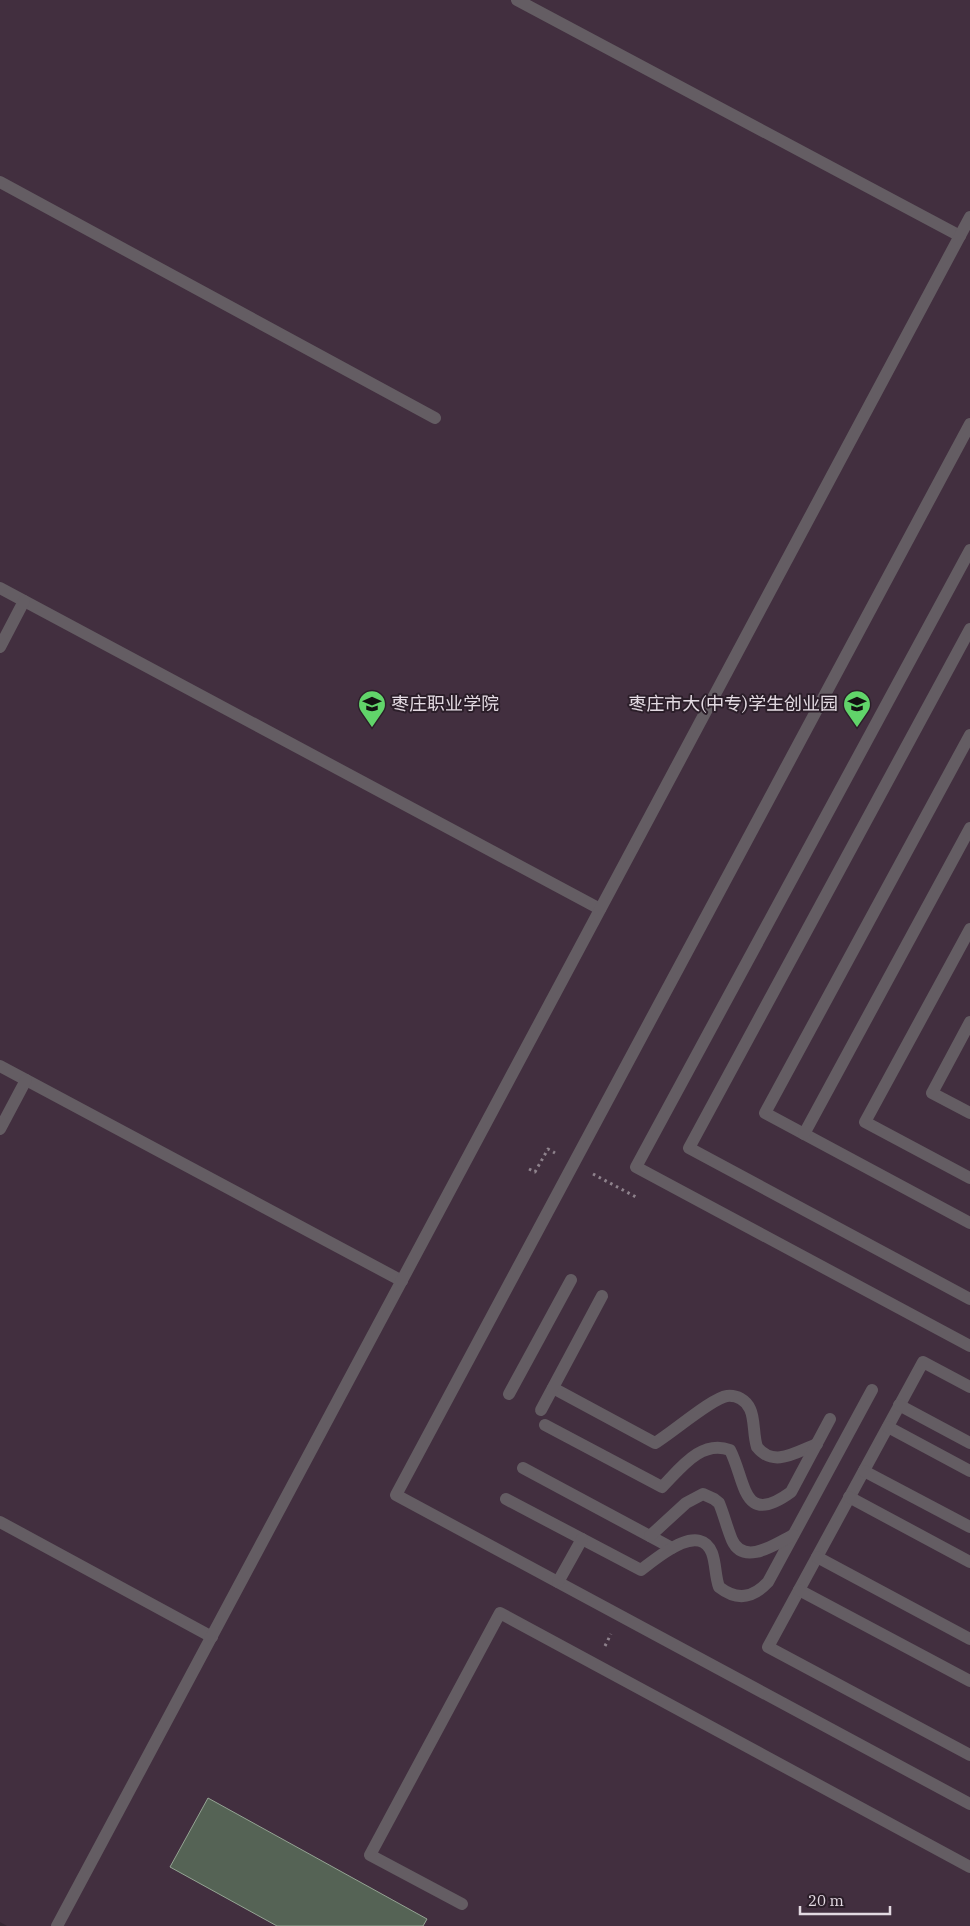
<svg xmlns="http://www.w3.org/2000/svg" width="970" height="1926" viewBox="0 0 970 1926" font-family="'IBM Plex Serif','Noto Sans SC',serif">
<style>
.built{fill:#422f3f}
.building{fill:#556355;stroke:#95a494}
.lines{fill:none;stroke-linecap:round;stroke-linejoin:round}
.path{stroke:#8e828c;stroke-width:3;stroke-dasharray:2.5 4;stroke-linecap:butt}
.lane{stroke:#645d63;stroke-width:12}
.labels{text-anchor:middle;stroke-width:4;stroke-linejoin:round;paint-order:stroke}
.poi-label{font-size:18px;fill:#e3dae2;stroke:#2b1e29;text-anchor:start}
</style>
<rect width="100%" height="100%" fill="#352733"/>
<!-- built -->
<path class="built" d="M 0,0 L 970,0 L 970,1926 L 7,1926 L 0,1922 Z"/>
<!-- building -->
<path class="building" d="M 208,1798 L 427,1919 L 423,1926 L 277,1926 L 170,1867 Z"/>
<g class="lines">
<!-- path -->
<g class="path">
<path d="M 529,1169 L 535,1172 L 548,1149 L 555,1153"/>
<path d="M 593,1174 L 636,1197"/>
<path d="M 605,1646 L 611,1634"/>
</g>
<!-- lane -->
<g class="lane">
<path d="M 517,0 L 960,236"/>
<path d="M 0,182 L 435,418"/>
<path d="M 970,424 L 396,1495 L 970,1804"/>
<path d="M 970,550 L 636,1167 L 970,1346"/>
<path d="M 0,588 L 600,909"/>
<path d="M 970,629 L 689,1148 L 970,1299"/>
<path d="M 0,647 L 24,601"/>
<path d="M 970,735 L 765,1113 L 970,1223"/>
<path d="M 970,929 L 865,1122 L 970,1178"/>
<path d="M 970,1022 L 932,1093 L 970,1113"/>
<path d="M 0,1066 L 402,1281"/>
<path d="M 0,1129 L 26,1080"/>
<path d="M 804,1134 L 970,828"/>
<path d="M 970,1387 L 923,1362 L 768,1647 L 970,1755"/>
<path d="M 553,1388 L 655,1443 C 672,1433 712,1398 727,1396 C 737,1395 746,1400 750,1409 C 755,1419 753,1435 757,1447 C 774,1468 796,1452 817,1444"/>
<path d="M 509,1394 L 571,1280"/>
<path d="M 899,1405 L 970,1443"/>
<path d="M 541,1410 L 602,1296"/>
<path d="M 545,1425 L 662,1487 C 680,1469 701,1439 730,1450 C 746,1481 742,1528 791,1492 L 830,1419"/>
<path d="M 888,1427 L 970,1471"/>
<path d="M 523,1468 L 672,1548"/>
<path d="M 864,1471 L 970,1527"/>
<path d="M 849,1497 L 970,1562"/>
<path d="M 506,1499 L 641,1570 C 657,1558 699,1521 712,1553 C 716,1564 715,1576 719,1587 C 737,1601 753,1598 768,1582 L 872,1390"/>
<path d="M 0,1522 L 212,1637"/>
<path d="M 650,1536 L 686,1503 L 703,1494 L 714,1499 L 719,1503 C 724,1515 727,1528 732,1540 C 744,1567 777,1543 793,1535"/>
<path d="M 817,1557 L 970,1639"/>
<path d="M 558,1582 L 582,1539"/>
<path d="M 799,1590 L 970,1681"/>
<path d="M 462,1904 L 370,1855 L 500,1613 L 970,1867"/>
<path d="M 57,1926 L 970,217"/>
</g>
</g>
<!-- icons -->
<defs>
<g id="university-pin" transform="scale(1.4375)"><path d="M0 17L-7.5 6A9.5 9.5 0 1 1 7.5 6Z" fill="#61d46a" stroke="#2b1e29"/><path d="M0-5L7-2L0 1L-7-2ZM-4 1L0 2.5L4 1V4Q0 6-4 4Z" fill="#111"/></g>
<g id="school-pin" transform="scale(1.4375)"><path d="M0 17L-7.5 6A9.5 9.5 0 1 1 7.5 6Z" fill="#61d46a" stroke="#2b1e29"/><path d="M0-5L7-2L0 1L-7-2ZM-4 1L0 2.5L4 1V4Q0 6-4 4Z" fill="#111"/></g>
</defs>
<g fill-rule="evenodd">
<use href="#university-pin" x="372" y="704"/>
<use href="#school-pin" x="857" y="704"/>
</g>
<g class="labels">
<!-- poi labels -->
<g class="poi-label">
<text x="391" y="710">枣庄职业学院</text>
<text x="838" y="710" text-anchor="end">枣庄市大(中专)学生创业园</text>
</g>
</g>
<!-- scale -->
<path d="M800 1906v8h90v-8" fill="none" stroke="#e3dae2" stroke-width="2.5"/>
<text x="808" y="1906" font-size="15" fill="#e3dae2" stroke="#2b1e29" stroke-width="4" paint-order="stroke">20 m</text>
</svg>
